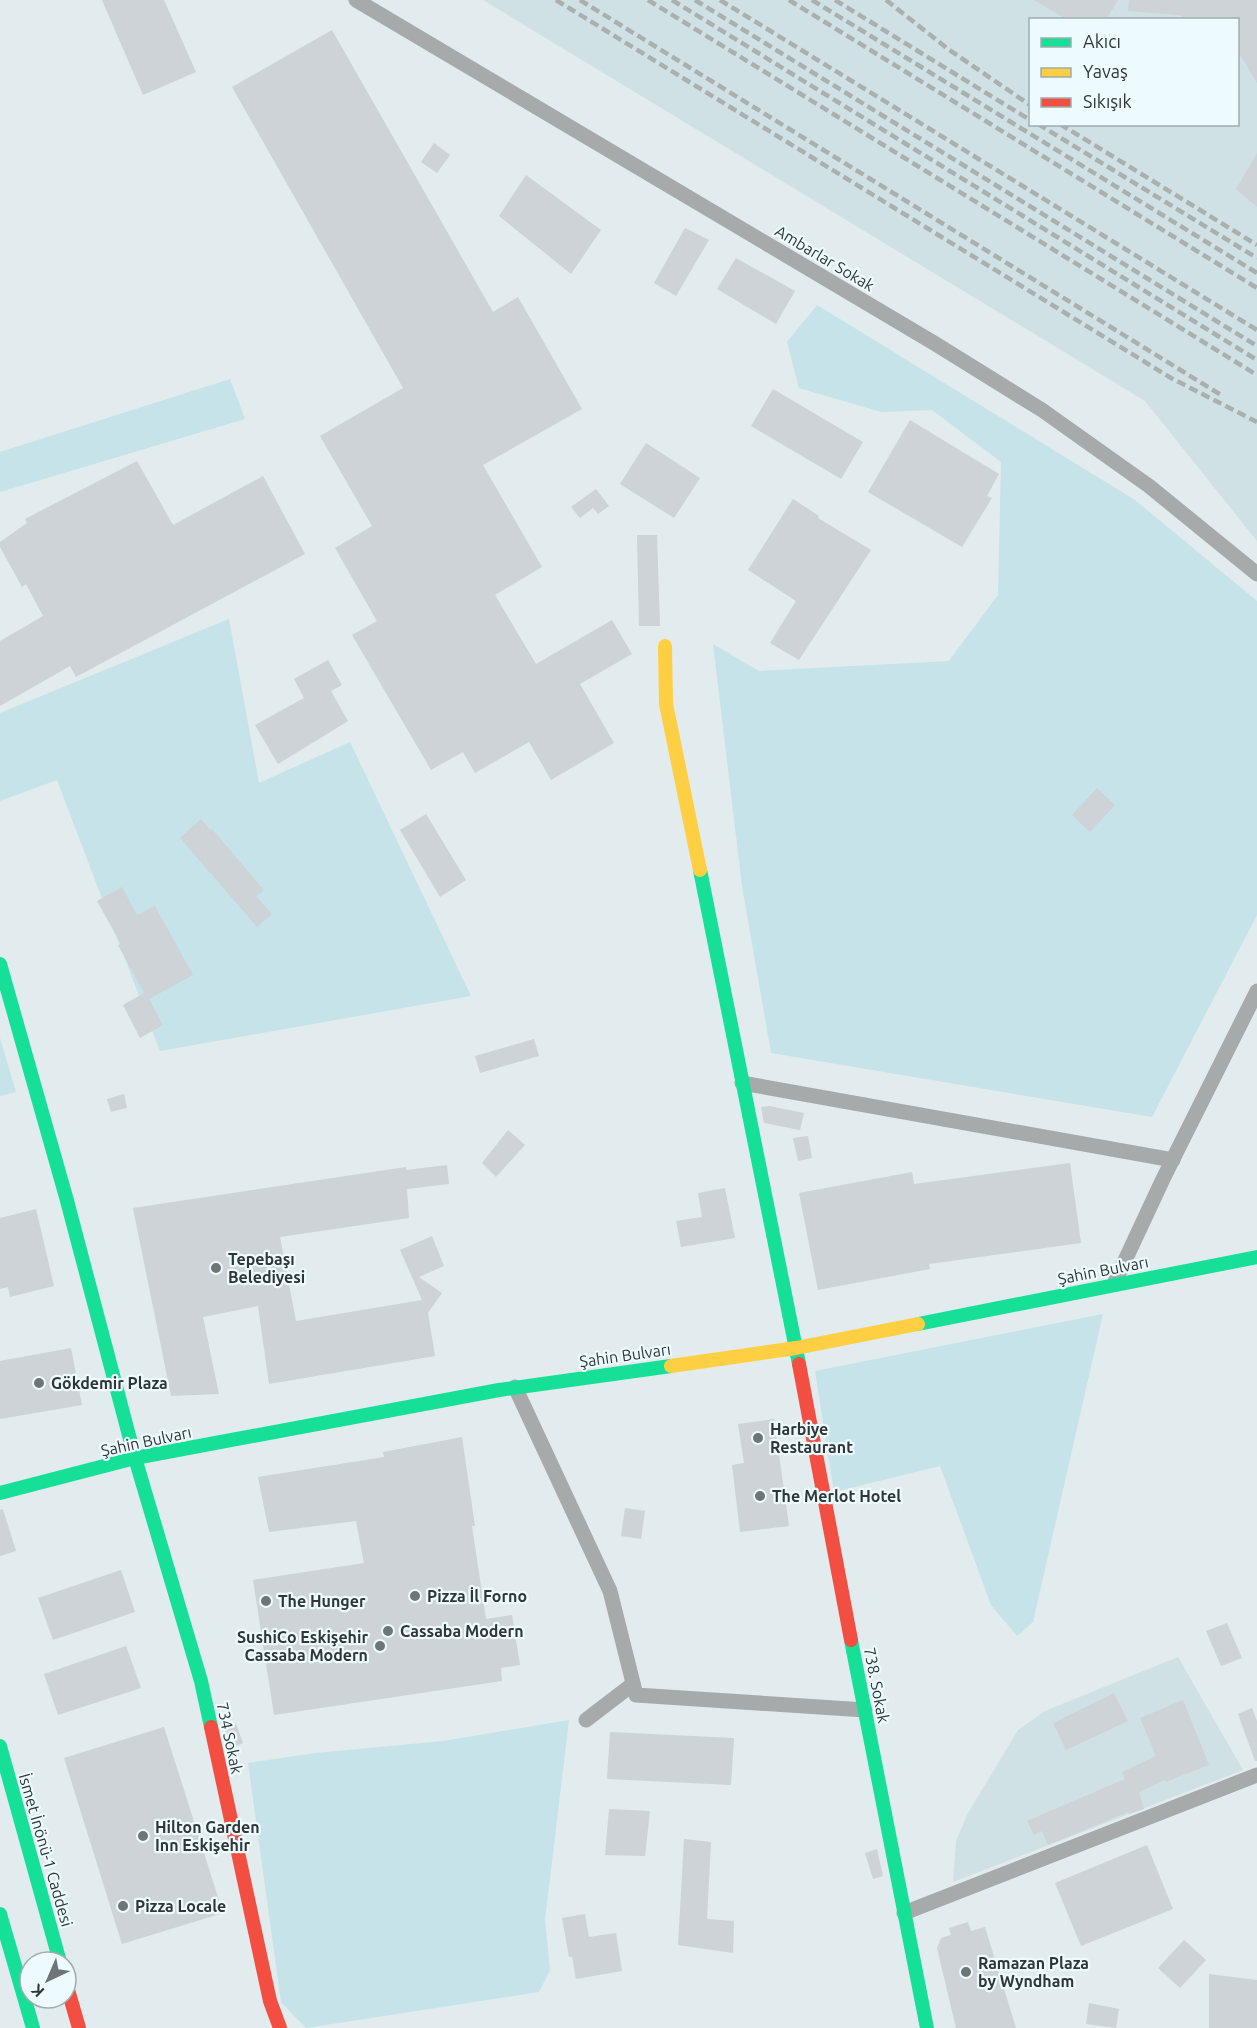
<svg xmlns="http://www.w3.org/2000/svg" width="1257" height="2028" viewBox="0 0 1257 2028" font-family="Ubuntu,sans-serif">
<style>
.built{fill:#cfe1e5;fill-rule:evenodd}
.green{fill:#c6e3e9}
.building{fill:#cdd3d6}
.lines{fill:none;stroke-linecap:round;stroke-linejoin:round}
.street{stroke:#a6aaab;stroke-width:15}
.fast{stroke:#16e098;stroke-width:14}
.slow{stroke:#ffcf43;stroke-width:14}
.jam{stroke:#f24e42;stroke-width:14}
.rail{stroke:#aaafb0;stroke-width:4.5;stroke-dasharray:9 4.5;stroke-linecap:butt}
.poi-dot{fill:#6e7577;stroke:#edfbfe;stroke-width:2}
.labels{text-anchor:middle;stroke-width:4.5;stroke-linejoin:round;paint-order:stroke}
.street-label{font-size:16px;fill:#303637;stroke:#edfbfe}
.poi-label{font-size:16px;font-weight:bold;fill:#303637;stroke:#edfbfe;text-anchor:start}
</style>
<rect width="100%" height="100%" fill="#e2ebed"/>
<!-- built -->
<g class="built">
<path d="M 483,0 L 1257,0 L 1257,541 L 1145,401 ZM 1030,20 L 1238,20 L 1238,124 L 1030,124 Z"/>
<path d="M 1178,1657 L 1243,1770 L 953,1882 L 956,1841 L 968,1813 L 1018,1730 L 1045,1711 Z"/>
</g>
<!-- green -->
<g class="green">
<path d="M 817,305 L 1135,500 L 1257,601 L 1257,915 L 1152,1117 L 771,1053 L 742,886 L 713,644 L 759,671 L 949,661 L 998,595 L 1001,462 L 932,410 L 881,412 L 799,388 L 787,342 Z"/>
<path d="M 230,379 L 245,419 L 0,492 L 0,452 Z"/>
<path d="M 229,619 L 259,783 L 350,742 L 471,996 L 160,1051 L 57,780 L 0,801 L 0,713 Z"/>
<path d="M 0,1038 L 16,1092 L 0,1096 Z"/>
<path d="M 1103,1314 L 1033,1622 L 1017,1636 L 991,1605 L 940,1466 L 834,1492 L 815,1371 Z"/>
<path d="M 569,1720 L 545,1920 L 550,1970 L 539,1992 L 306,2028 L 281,2002 L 248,1763 L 316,1753 L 443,1741 Z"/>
</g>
<!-- building -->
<g class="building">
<path d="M 102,0 L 164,0 L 196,72 L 143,95 Z"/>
<path d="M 1034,0 L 1118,0 L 1106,20 L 1068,20 Z"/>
<path d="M 1129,0 L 1257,0 L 1257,83 L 1244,61 L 1238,53 L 1238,20 L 1190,20 L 1179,15 L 1128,11 Z"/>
<path d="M 332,30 L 493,312 L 518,297 L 582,409 L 483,465 L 542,567 L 495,595 L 536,664 L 612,620 L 632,654 L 580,684 L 614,743 L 551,780 L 529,742 L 475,773 L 463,752 L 431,770 L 352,635 L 377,621 L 335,548 L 372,526 L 320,436 L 403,388 L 232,87 Z"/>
<path d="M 434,143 L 450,155 L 437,173 L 421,162 Z"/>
<path d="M 1257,153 L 1257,207 L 1236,189 Z"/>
<path d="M 526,175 L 601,230 L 571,274 L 499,216 Z"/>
<path d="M 685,228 L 709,240 L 676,296 L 654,283 Z"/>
<path d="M 736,258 L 795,291 L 776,324 L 717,289 Z"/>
<path d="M 773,389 L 863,442 L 841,479 L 751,426 Z"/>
<path d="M 910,420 L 999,474 L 987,496 L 992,498 L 962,547 L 868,492 Z"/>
<path d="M 646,443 L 700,478 L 674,518 L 620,484 Z"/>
<path d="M 137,461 L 173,525 L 263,476 L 305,554 L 76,677 L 70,666 L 0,706 L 0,641 L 43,616 L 26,584 L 22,587 L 0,547 L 0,542 L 27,523 L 25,519 Z"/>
<path d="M 596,489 L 609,506 L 598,514 L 593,508 L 580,518 L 571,507 Z"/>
<path d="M 793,499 L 819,516 L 818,518 L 871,550 L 799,660 L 770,643 L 796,601 L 748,570 Z"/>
<path d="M 637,535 L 657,535 L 660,626 L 639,626 Z"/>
<path d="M 328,660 L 342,685 L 331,691 L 348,721 L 278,764 L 255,725 L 304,698 L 294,679 Z"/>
<path d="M 1097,788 L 1115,805 L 1090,832 L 1072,815 Z"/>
<path d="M 426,814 L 466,880 L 440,897 L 400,830 Z"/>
<path d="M 201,819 L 210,830 L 212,829 L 264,890 L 256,896 L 272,914 L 257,927 L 180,838 Z"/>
<path d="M 122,887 L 137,915 L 155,906 L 193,975 L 149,999 L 163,1025 L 140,1038 L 123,1005 L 144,993 L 118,945 L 121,944 L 97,901 Z"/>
<path d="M 534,1039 L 539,1056 L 480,1073 L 475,1056 Z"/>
<path d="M 124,1094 L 127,1108 L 111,1112 L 107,1099 Z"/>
<path d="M 769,1106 L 804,1113 L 800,1130 L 764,1123 L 761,1107 Z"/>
<path d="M 508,1130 L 525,1145 L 496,1177 L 482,1163 Z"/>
<path d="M 808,1136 L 812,1158 L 798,1161 L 793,1138 Z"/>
<path d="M 1070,1163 L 1081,1243 L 929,1264 L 930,1269 L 818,1290 L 799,1193 L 912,1172 L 914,1184 Z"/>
<path d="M 447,1165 L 449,1184 L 407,1189 L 409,1218 L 280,1237 L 296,1321 L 422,1300 L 400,1250 L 432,1236 L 444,1266 L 419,1277 L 442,1293 L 428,1313 L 435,1356 L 269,1384 L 258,1306 L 203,1317 L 219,1394 L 171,1396 L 133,1208 L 406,1167 L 406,1170 Z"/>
<path d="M 725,1188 L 735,1238 L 681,1247 L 676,1221 L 702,1217 L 698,1193 Z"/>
<path d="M 36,1209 L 54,1286 L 10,1297 L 8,1287 L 0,1289 L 0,1218 Z"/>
<path d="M 71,1348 L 82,1405 L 0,1419 L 0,1361 Z"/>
<path d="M 774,1419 L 789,1526 L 740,1532 L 732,1465 L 744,1463 L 738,1424 Z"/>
<path d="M 462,1437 L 475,1526 L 472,1526 L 486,1619 L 512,1615 L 520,1665 L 501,1668 L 502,1681 L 274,1715 L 253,1580 L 364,1563 L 356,1521 L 269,1532 L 258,1477 L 384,1457 L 383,1452 Z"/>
<path d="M 625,1508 L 645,1511 L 641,1539 L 621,1536 Z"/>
<path d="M 3,1509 L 16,1551 L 0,1556 L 0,1510 Z"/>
<path d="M 121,1570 L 135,1612 L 53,1640 L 38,1598 Z"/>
<path d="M 1227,1623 L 1242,1658 L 1221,1666 L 1206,1631 Z"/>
<path d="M 126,1646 L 141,1688 L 58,1715 L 44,1674 Z"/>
<path d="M 1114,1693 L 1128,1721 L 1066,1750 L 1053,1723 Z"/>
<path d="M 1183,1700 L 1209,1765 L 1166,1782 L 1165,1780 L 1139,1792 L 1144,1809 L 1129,1814 L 1128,1812 L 1048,1845 L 1042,1831 L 1034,1835 L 1027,1821 L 1125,1779 L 1122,1772 L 1156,1756 L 1140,1718 Z"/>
<path d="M 1252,1708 L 1257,1721 L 1257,1761 L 1255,1761 L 1238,1714 Z"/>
<path d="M 236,1724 L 243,1743 L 229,1749 L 225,1728 Z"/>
<path d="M 164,1727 L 223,1913 L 122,1944 L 64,1758 Z"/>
<path d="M 610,1732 L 734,1738 L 731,1785 L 607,1779 Z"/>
<path d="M 609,1809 L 650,1811 L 645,1856 L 605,1855 Z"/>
<path d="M 684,1839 L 711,1842 L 707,1919 L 734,1921 L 733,1953 L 678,1945 Z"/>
<path d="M 1147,1845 L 1173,1909 L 1081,1946 L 1055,1883 Z"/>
<path d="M 877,1849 L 883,1876 L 873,1879 L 865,1853 Z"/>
<path d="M 585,1914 L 589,1937 L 616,1933 L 622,1971 L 576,1979 L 572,1957 L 569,1957 L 562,1918 Z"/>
<path d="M 968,1922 L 971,1931 L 985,1927 L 1016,2028 L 956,2028 L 937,1948 L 941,1938 L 951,1935 L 949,1928 Z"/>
<path d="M 1184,1940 L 1206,1960 L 1180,1988 L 1158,1968 Z"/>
<path d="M 1209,1974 L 1257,1980 L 1257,2028 L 1209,2028 Z"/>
<path d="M 1089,2003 L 1119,2009 L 1116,2028 L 1086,2024 Z"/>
</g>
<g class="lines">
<!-- street -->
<g class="street">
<path d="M 356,0 L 934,343 L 1042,410 L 1149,486 L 1257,574"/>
<path d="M 742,1083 L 1173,1160"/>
<path d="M 1114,1284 L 1163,1179 L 1257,991"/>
<path d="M 515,1387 L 610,1591 L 636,1695 L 865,1710"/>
<path d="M 586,1720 L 633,1684"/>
<path d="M 904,1913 L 1257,1775"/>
</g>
<!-- fast -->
<g class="fast">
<path d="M 700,870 L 799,1364"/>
<path d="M 0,964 L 66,1197 L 135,1458 L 201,1681 L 211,1727"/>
<path d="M 918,1324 L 1257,1257"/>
<path d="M 0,1493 L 135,1458 L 499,1390 L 671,1366"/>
<path d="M 851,1640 L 927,2028"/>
<path d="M 0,1746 L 60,1962"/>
<path d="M 0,1914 L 33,2028"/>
</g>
<!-- slow -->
<g class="slow">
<path d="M 665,646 L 666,704 L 700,870"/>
<path d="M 671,1366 L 796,1348 L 918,1324"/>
</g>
<!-- jam -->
<g class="jam">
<path d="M 799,1364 L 851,1640"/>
<path d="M 211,1727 L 270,2001 L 280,2028"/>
<path d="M 66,1983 L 79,2028"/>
</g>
<!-- rail -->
<g class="rail">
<path d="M 556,0 L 1171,378 L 1257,422"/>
<path d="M 580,0 L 1221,395"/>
<path d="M 648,0 L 1257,375"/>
<path d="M 672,0 L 1257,360"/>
<path d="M 695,0 L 1257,346"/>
<path d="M 720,0 L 1257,330"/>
<path d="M 789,0 L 1257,288"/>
<path d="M 812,0 L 1257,273"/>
<path d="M 835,0 L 1030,120"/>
<path d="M 886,0 L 948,49 L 1030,105"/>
<path d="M 1038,124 L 1257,258"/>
<path d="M 1060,124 L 1257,245"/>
</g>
</g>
<!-- markers -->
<g class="poi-dot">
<circle cx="216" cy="1268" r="6"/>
<circle cx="39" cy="1383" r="6"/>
<circle cx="758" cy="1438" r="6"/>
<circle cx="760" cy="1496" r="6"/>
<circle cx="415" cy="1596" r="6"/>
<circle cx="266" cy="1601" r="6"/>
<circle cx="388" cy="1631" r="6"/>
<circle cx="380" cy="1646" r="6"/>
<circle cx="143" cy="1836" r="6"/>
<circle cx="123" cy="1906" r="6"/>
<circle cx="966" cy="1972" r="6"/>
</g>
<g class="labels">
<!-- street labels -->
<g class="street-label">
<text transform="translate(825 258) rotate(31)" y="6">Ambarlar Sokak</text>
<text transform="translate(1103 1270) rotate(-11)" y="6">Şahin Bulvarı</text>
<text transform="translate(625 1355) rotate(-8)" y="6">Şahin Bulvarı</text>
<text transform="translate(146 1441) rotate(-12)" y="6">Şahin Bulvarı</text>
<text transform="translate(877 1685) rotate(79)" y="6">738. Sokak</text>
<text transform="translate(230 1738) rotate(78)" y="6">734 Sokak</text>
<text transform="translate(46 1850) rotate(74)" y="6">İsmet İnönü-1 Caddesi</text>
</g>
<!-- poi labels -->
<g class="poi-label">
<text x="228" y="1265">Tepebaşı<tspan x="228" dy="18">Belediyesi</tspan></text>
<text x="51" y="1389">Gökdemir Plaza</text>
<text x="770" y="1435">Harbiye<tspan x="770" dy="18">Restaurant</tspan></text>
<text x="772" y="1502">The Merlot Hotel</text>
<text x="427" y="1602">Pizza İl Forno</text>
<text x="278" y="1607">The Hunger</text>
<text x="400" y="1637">Cassaba Modern</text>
<text x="368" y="1643" text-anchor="end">SushiCo Eskişehir<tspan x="368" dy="18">Cassaba Modern</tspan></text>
<text x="155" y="1833">Hilton Garden<tspan x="155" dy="18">Inn Eskişehir</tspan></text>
<text x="135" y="1912">Pizza Locale</text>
<text x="978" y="1969">Ramazan Plaza<tspan x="978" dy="18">by Wyndham</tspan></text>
</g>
</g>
<!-- legend -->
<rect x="1029" y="18" width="210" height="108" fill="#edfbfe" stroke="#a1acae" stroke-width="1.5"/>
<rect x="1041" y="38" width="30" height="9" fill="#16e098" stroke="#a1acae" stroke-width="1.5"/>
<text x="1083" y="48" font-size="18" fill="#303637">Akıcı</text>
<rect x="1041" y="68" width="30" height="9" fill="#ffcf43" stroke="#a1acae" stroke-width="1.5"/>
<text x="1083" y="78" font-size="18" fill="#303637">Yavaş</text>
<rect x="1041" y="98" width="30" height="9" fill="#f24e42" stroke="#a1acae" stroke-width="1.5"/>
<text x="1083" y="108" font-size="18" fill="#303637">Sıkışık</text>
<!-- north arrow -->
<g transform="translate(48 1980) rotate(224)"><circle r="28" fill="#edfbfe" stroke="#a1acae" stroke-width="1.5"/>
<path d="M0-4.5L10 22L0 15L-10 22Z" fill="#6e7577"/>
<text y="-9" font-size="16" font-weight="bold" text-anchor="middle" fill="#303637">K</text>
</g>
</svg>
